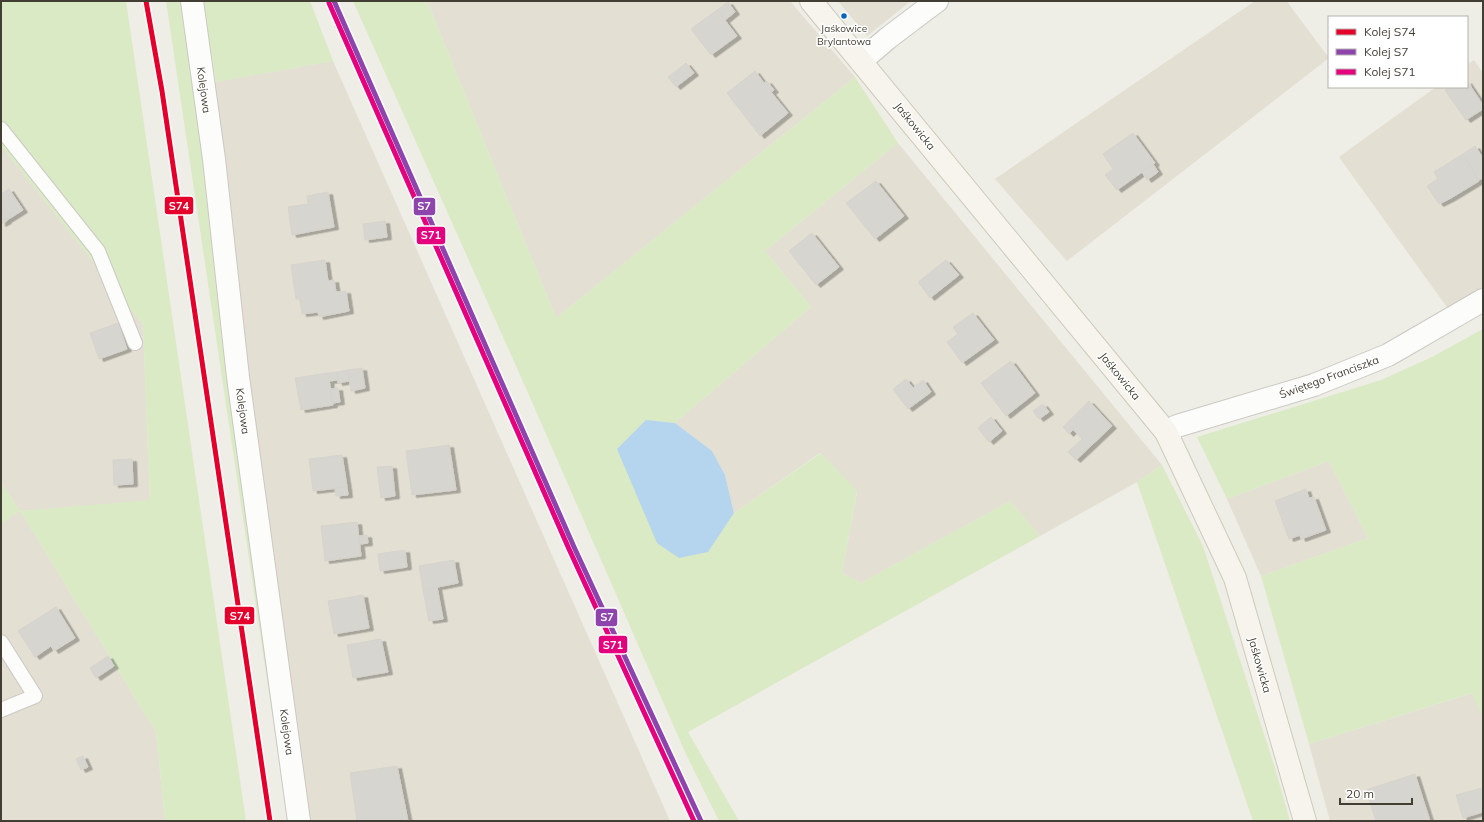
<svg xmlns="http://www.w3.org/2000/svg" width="1484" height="822" viewBox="0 0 1484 822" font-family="Mulish,sans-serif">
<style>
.residential{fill:#e3dfd3}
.green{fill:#d9eac5}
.water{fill:#b5d4ed}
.building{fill:#d7d5cf;stroke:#d6d3cc;filter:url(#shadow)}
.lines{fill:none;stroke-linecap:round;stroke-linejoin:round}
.lane-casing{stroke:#cac9c2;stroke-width:16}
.street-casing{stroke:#cac9c2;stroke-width:24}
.secondary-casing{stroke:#cdcabd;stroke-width:24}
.lane{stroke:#fcfcfb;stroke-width:14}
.street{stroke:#fcfcfb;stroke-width:22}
.secondary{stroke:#f6f4ec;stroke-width:22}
.rail-1-casing{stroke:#fff;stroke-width:8}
.rail-2-casing{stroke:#fff;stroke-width:8}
.rail-3-casing{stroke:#fff;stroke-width:8}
.rail-1{stroke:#e4002b;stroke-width:5}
.rail-2{stroke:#8e44ad;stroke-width:5}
.rail-3{stroke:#e5007d;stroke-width:5}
.bus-dot{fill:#0065bd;stroke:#fff;stroke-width:1.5}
.labels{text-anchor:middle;stroke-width:3;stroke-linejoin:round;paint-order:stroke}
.bus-label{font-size:10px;fill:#433e33;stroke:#fff}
.street-label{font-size:11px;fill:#433e33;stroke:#fff}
.line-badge{stroke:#fff;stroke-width:1.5}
.badge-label{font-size:11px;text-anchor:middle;font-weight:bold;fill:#fff}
</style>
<defs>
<filter id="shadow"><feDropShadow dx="4.5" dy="2.5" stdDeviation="0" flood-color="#0004"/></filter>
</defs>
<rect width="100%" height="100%" fill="#eeede6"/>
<!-- residential -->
<g class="residential">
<path d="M 427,1 L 790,1 L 855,77 L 556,318 Z"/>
<path d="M 838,1 L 911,1 L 867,36 Z"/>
<path d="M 1255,1 L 1290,1 L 1288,3 L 1329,58 L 1067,261 L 995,179 Z"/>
<path d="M 1474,60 L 1483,73 L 1483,290 L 1449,310 L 1339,157 L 1436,87 L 1467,87 L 1467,65 Z"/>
<path d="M 333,61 L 670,821 L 300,821 L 203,84 Z"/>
<path d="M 898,143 L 1162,465 L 1137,482 L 1040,536 L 1010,501 L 861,583 L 842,573 L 857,492 L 820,453 L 734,513 L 725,475 L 712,451 L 675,423 L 811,307 L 765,251 Z"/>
<path d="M 1,146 L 143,325 L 150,501 L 20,511 L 156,732 L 165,821 L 1,821 L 1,523 L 20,511 L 1,483 Z"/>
<path d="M 1329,461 L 1368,538 L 1261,576 L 1227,499 Z"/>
<path d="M 1473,693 L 1483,717 L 1483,821 L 1330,821 L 1309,744 Z"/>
</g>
<!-- green -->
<g class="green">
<path d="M 1,1 L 126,1 L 246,821 L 165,821 L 156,732 L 20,511 L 1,523 L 1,483 L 20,511 L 150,500 L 143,325 L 1,146 Z"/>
<path d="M 166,1 L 184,1 L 288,821 Z"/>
<path d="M 203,1 L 310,1 L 333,61 L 216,82 Z"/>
<path d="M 353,1 L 427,1 L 556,318 L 855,77 L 898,143 L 765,251 L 811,307 L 675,423 L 646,420 L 708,552 L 734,513 L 821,453 L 857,491 L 842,573 L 861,583 L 1010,501 L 1040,536 L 688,732 L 739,821 L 719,821 L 685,752 L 525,386 Z"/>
<path d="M 1483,329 L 1483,717 L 1472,693 L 1309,744 L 1261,576 L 1368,538 L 1329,461 L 1227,499 L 1197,437 L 1381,380 L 1432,357 Z"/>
<path d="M 1162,465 L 1203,546 L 1274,765 L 1290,821 L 1253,821 L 1137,482 Z"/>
</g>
<!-- water -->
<path class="water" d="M 646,420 L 675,423 L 712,451 L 725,475 L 734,513 L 708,552 L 679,558 L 657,543 L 617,449 Z"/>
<!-- building -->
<g class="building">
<path d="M 728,2 L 735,12 L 724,21 L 717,10 Z"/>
<path d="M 717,10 L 737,36 L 711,55 L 691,29 Z"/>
<path d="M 686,63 L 694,73 L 676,87 L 668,77 Z"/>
<path d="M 755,71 L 764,83 L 767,81 L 774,90 L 771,92 L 788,113 L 760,136 L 727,93 Z"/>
<path d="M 1467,81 L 1483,105 L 1483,109 L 1466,120 L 1445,90 L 1449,87 L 1467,87 Z"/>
<path d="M 1133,133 L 1155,163 L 1117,190 L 1105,175 L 1113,169 L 1103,154 Z"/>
<path d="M 1475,146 L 1483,158 L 1483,178 L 1479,180 L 1463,154 Z"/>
<path d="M 1463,154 L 1479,181 L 1451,198 L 1439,204 L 1427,186 L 1438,179 L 1434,172 Z"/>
<path d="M 1153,164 L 1158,172 L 1147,180 L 1142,172 Z"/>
<path d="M 876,181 L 904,216 L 875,239 L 846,203 Z"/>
<path d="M 9,189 L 23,210 L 7,220 L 1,212 L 1,194 Z"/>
<path d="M 328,192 L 334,227 L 292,235 L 288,207 L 308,204 L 307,196 Z"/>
<path d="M 1,212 L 7,221 L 1,224 Z"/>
<path d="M 385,221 L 387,237 L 365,240 L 363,224 Z"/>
<path d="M 812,233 L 839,267 L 816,285 L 789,251 Z"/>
<path d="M 325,260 L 328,281 L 334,280 L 336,292 L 346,291 L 349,311 L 319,317 L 318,312 L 302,314 L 300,299 L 296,299 L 291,265 Z"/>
<path d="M 946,260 L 959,275 L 930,298 L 918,282 Z"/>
<path d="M 973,313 L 994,340 L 962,363 L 947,342 L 958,334 L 953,327 Z"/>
<path d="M 118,323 L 127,349 L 99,359 L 90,333 Z"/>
<path d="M 1011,361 L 1035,393 L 1006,416 L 981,383 Z"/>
<path d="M 362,368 L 365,388 L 351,391 L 348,370 Z"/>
<path d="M 348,370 L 349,381 L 338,383 L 337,372 Z"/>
<path d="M 337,372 L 338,380 L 329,381 L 328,373 Z"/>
<path d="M 328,373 L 333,405 L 301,410 L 295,378 Z"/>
<path d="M 906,379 L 913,388 L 923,380 L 931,392 L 908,409 L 893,389 Z"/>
<path d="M 338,388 L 340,402 L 333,403 L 330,389 Z"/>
<path d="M 1089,401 L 1112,426 L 1076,460 L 1068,452 L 1082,439 L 1067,423 Z"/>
<path d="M 1043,404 L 1049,412 L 1039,419 L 1033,411 Z"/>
<path d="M 991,417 L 1002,431 L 989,442 L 978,428 Z"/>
<path d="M 1067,423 L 1074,429 L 1069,434 L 1063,427 Z"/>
<path d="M 449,445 L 456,490 L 412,495 L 406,451 Z"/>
<path d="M 342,455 L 347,487 L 313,491 L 309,459 Z"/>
<path d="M 132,459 L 133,484 L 114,485 L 113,460 Z"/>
<path d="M 392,466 L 395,496 L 381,498 L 377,467 Z"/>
<path d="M 347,487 L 348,495 L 336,496 L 335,488 Z"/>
<path d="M 1306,489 L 1309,498 L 1314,497 L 1326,530 L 1301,539 L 1300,535 L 1289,539 L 1275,501 Z"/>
<path d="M 357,522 L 361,556 L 325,561 L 321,526 Z"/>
<path d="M 367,535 L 368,543 L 360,544 L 359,536 Z"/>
<path d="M 405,550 L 407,567 L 380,571 L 378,554 Z"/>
<path d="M 454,560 L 458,583 L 423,590 L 419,566 Z"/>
<path d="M 437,587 L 443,619 L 429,621 L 423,590 Z"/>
<path d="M 363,595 L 369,628 L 334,634 L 328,601 Z"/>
<path d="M 56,607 L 75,638 L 54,651 L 51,646 L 35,657 L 18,631 Z"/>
<path d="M 381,639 L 388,672 L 353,678 L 347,645 Z"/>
<path d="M 108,656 L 114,666 L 96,678 L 90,668 Z"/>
<path d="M 83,756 L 88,767 L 81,770 L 76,759 Z"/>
<path d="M 397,766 L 408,821 L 357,821 L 350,773 Z"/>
<path d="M 1415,774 L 1430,821 L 1376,821 L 1366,790 Z"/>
<path d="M 1482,788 L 1483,812 L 1463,818 L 1456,795 Z"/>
</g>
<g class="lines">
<!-- lane casing -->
<g class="lane-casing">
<g id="lane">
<path d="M 1,129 L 98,251 L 135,343"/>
<path d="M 1,642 L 35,696 L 1,710"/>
</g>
</g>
<!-- street casing -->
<g class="street-casing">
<g id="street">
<path d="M 192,1 L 214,159 L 238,377 L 299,821"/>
<path d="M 861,61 L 888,38 L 937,1"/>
<path d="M 1166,432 L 1177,426 L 1314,385 L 1388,355 L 1483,300"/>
</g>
</g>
<!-- secondary casing -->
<g class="secondary-casing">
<path id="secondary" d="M 811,1 L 1166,432 L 1235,578 L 1305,821"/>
</g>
<!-- lane -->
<use href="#lane" class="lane"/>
<!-- street -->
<use href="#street" class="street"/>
<!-- secondary -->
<use href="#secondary" class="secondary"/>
<!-- rail-1 casing -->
<g class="rail-1-casing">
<path id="rail-1" d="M 146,1 L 162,91 L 270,821"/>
</g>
<!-- rail-2 casing -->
<g class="rail-2-casing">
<path id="rail-2" d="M 334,1 L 574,547 L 701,821"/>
</g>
<!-- rail-3 casing -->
<g class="rail-3-casing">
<path id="rail-3" d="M 329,3 L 569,549 L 694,821"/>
</g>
<!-- rail-1 -->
<use href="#rail-1" class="rail-1"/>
<!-- rail-2 -->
<use href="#rail-2" class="rail-2"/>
<!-- rail-3 -->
<use href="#rail-3" class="rail-3"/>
</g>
<!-- markers -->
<circle class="bus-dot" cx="844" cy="16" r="3.5"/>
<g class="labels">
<!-- bus labels -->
<g class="bus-label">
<text x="844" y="32">Jaśkowice<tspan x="844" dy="13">Brylantowa</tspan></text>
</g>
<!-- street labels -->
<g class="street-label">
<text transform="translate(204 90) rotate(82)" y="4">Kolejowa</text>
<text transform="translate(915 126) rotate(51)" y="4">Jaśkowicka</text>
<text transform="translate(1120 376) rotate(51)" y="4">Jaśkowicka</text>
<text transform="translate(1329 377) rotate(-20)" y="4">Świętego Franciszka</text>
<text transform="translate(243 411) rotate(82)" y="4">Kolejowa</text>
<text transform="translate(1260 665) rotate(74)" y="4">Jaśkowicka</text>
<text transform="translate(287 732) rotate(82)" y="4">Kolejowa</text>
</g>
</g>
<g class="line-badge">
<rect x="164" y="196" width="30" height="19" rx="4" fill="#e4002b"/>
<rect x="413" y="197" width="23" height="19" rx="4" fill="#8e44ad"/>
<rect x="416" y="226" width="30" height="19" rx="4" fill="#e5007d"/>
<rect x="224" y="606" width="31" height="19" rx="4" fill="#e4002b"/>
<rect x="595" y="608" width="23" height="19" rx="4" fill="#8e44ad"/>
<rect x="598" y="635" width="30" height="19" rx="4" fill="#e5007d"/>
</g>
<g class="badge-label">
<text x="179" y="210">S74</text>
<text x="424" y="210">S7</text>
<text x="431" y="239">S71</text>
<text x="240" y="620">S74</text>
<text x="607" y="621">S7</text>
<text x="613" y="649">S71</text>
</g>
<!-- border -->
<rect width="1484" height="822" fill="none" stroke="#433e33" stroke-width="4"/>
<!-- legend -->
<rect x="1328" y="16" width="140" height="72" fill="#ffffff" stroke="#b4b2ad"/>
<rect x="1336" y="29" width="20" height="6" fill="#e4002b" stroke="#b4b2ad"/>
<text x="1364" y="36" font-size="12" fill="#433e33">Kolej S74</text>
<rect x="1336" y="49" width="20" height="6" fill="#8e44ad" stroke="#b4b2ad"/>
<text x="1364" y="56" font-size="12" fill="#433e33">Kolej S7</text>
<rect x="1336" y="69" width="20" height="6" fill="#e5007d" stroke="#b4b2ad"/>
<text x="1364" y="76" font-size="12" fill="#433e33">Kolej S71</text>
<!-- scale -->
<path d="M1340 798v6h72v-6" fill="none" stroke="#433e33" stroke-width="2"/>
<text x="1346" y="798" font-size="12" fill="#433e33" stroke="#ffffff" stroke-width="3" paint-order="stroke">20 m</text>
</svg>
